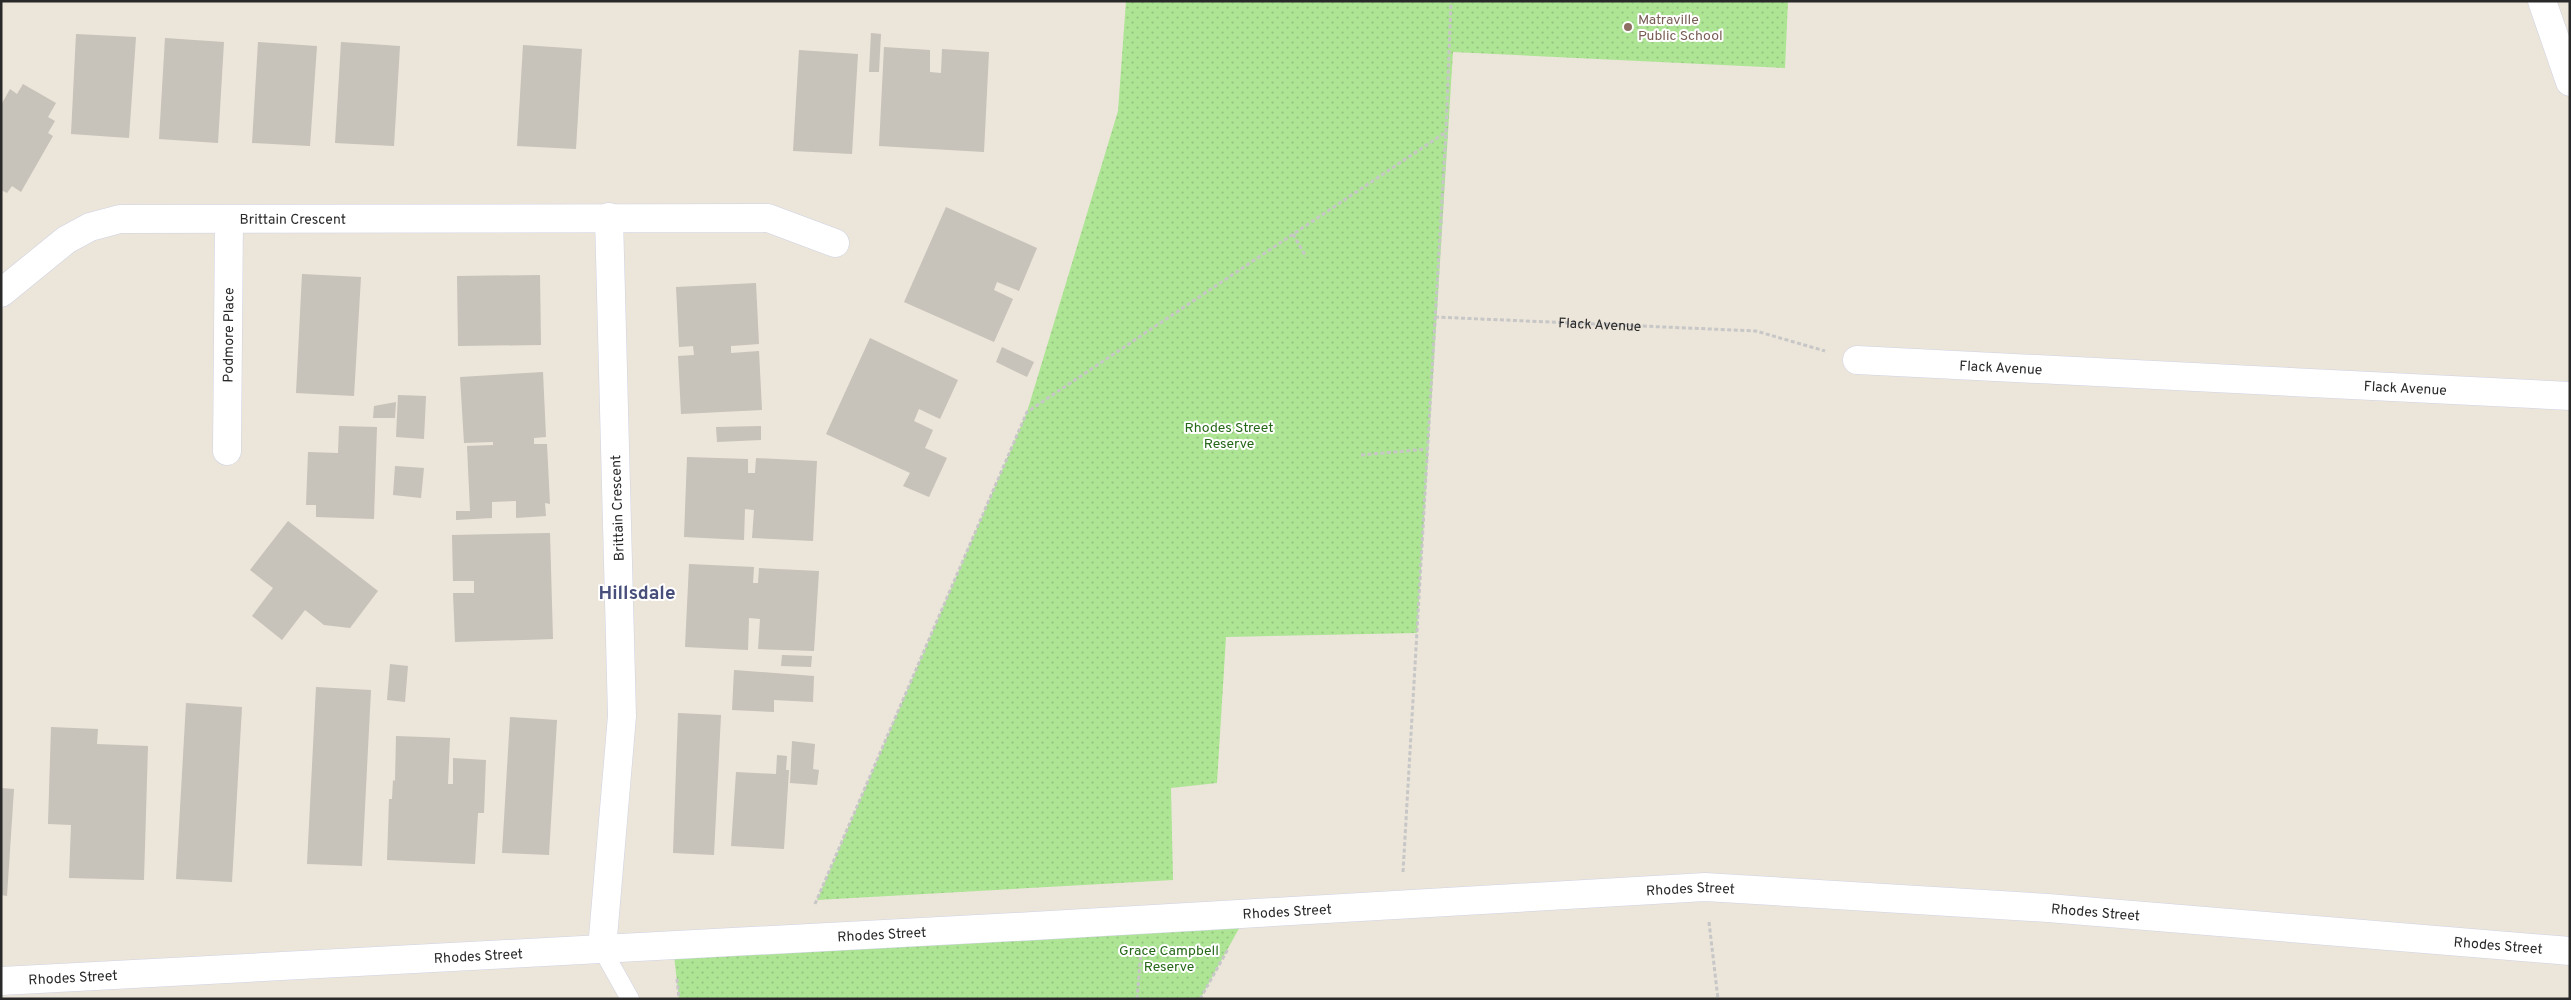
<svg xmlns="http://www.w3.org/2000/svg" width="2571" height="1000" viewBox="0 0 2571 1000" font-family="Overpass,sans-serif">
<style>
.grass{fill:url(#grass-dots)}
.building{fill:#c7c2ba}
.lines{fill:none;stroke-linecap:round;stroke-linejoin:round}
.lane-casing{stroke:#cfd2e3;stroke-width:19}
.street-casing{stroke:#cfd2e3;stroke-width:29}
.secondary-casing{stroke:#cfd2e3;stroke-width:29}
.path{stroke:#c7c7c7;stroke-width:3;stroke-dasharray:4 2.5;stroke-linecap:butt}
.lane{stroke:#fff;stroke-width:18}
.street{stroke:#fff;stroke-width:28}
.secondary{stroke:#fff;stroke-width:28}
.education-dot{fill:#8d6e63;stroke:#fff;stroke-width:2}
.labels{text-anchor:middle;stroke-width:4;stroke-linejoin:round;paint-order:stroke}
.education-label{font-size:14px;fill:#785e54;stroke:#fff;text-anchor:start}
.street-label{font-size:14px;fill:#292929;stroke:#fff}
.park-label{font-size:14px;fill:#256817;stroke:#fff}
.district-label{font-size:19px;font-weight:bold;fill:#484f7b;stroke:#fff}
</style>
<defs>
<pattern id="grass-dots" width="8" height="8" patternUnits="userSpaceOnUse" patternTransform="scale(1.25)"><rect width="8" height="8" fill="#ade594"/><path d="M2 2h.1M6 6h.1" fill="none" stroke="#95c480" stroke-width="1.8" stroke-linecap="round"/></pattern>
</defs>
<rect width="100%" height="100%" fill="#ece5da"/>
<!-- grass -->
<g class="grass">
<path d="M 1126,1 L 1788,1 L 1785,68 L 1453,52 L 1417,633 L 1226,637 L 1217,783 L 1171,788 L 1173,880 L 817,900 L 1027,412 L 1118,111 Z"/>
<path d="M 1247,914 L 1200,999 L 679,999 L 673,947 Z"/>
</g>
<!-- building -->
<g class="building">
<path d="M 871,33 L 881,34 L 879,72 L 869,72 Z"/>
<path d="M 76,34 L 136,37 L 129,138 L 71,134 Z"/>
<path d="M 165,38 L 224,42 L 218,143 L 159,139 Z"/>
<path d="M 258,42 L 317,46 L 310,146 L 252,143 Z"/>
<path d="M 341,42 L 400,46 L 394,146 L 335,143 Z"/>
<path d="M 523,45 L 582,49 L 576,149 L 517,146 Z"/>
<path d="M 884,47 L 930,50 L 930,72 L 941,73 L 942,49 L 989,52 L 984,152 L 879,146 Z"/>
<path d="M 799,50 L 858,54 L 852,154 L 793,151 Z"/>
<path d="M 23,84 L 56,103 L 48,117 L 55,121 L 48,133 L 53,136 L 21,192 L 12,186 L 7,193 L 1,190 L 1,105 L 10,89 L 17,94 Z"/>
<path d="M 946,207 L 1037,248 L 1019,291 L 997,282 L 994,290 L 1013,299 L 994,342 L 904,302 Z"/>
<path d="M 302,274 L 361,277 L 354,396 L 296,393 Z"/>
<path d="M 540,275 L 541,345 L 458,346 L 457,276 Z"/>
<path d="M 756,283 L 759,344 L 731,346 L 731,353 L 759,351 L 762,410 L 681,414 L 678,356 L 694,355 L 693,346 L 679,347 L 676,287 Z"/>
<path d="M 870,338 L 958,380 L 940,419 L 919,409 L 914,421 L 933,430 L 925,448 L 947,458 L 929,497 L 903,486 L 910,473 L 826,434 Z"/>
<path d="M 1002,347 L 1034,362 L 1027,377 L 996,362 Z"/>
<path d="M 543,372 L 546,437 L 534,438 L 534,444 L 547,444 L 550,504 L 545,503 L 546,516 L 516,518 L 516,501 L 492,502 L 492,518 L 456,520 L 456,511 L 470,511 L 467,446 L 493,445 L 493,442 L 464,443 L 460,377 Z"/>
<path d="M 398,395 L 426,396 L 424,439 L 396,437 Z"/>
<path d="M 396,402 L 395,418 L 373,418 L 374,406 Z"/>
<path d="M 339,426 L 377,427 L 374,519 L 316,517 L 316,505 L 306,505 L 308,452 L 338,453 Z"/>
<path d="M 761,426 L 761,440 L 717,442 L 716,427 Z"/>
<path d="M 687,457 L 748,459 L 748,473 L 755,473 L 756,458 L 817,461 L 813,541 L 752,538 L 754,510 L 745,509 L 744,540 L 684,537 Z"/>
<path d="M 395,466 L 424,468 L 421,498 L 393,495 Z"/>
<path d="M 288,521 L 378,591 L 350,628 L 324,625 L 305,610 L 282,640 L 252,616 L 273,588 L 250,570 Z"/>
<path d="M 550,533 L 553,639 L 455,642 L 453,593 L 474,593 L 474,581 L 453,581 L 452,535 Z"/>
<path d="M 689,564 L 754,567 L 753,583 L 758,583 L 759,568 L 819,571 L 814,651 L 758,649 L 760,619 L 749,618 L 748,650 L 685,647 Z"/>
<path d="M 782,655 L 812,656 L 811,667 L 781,666 Z"/>
<path d="M 390,664 L 408,666 L 405,702 L 387,700 Z"/>
<path d="M 734,670 L 814,676 L 813,702 L 774,700 L 774,712 L 732,710 Z"/>
<path d="M 316,687 L 371,690 L 362,866 L 307,864 Z"/>
<path d="M 186,703 L 242,707 L 232,882 L 176,879 Z"/>
<path d="M 678,713 L 721,715 L 714,855 L 673,853 Z"/>
<path d="M 510,717 L 557,720 L 549,855 L 502,853 Z"/>
<path d="M 51,727 L 98,729 L 97,744 L 148,746 L 144,880 L 69,878 L 71,825 L 48,824 Z"/>
<path d="M 396,736 L 450,738 L 448,784 L 453,784 L 453,758 L 486,760 L 484,813 L 478,813 L 475,864 L 387,860 L 389,799 L 392,799 L 393,780 L 395,781 Z"/>
<path d="M 792,741 L 815,744 L 813,769 L 819,770 L 817,785 L 790,783 Z"/>
<path d="M 777,755 L 787,756 L 786,770 L 789,770 L 784,849 L 731,846 L 736,772 L 776,774 Z"/>
<path d="M 1,788 L 14,789 L 7,896 L 1,895 Z"/>
</g>
<g class="lines">
<!-- lane casing -->
<g class="lane-casing">
<path id="lane" d="M 602,949 L 630,999"/>
</g>
<!-- street casing -->
<g class="street-casing">
<g id="street">
<path id="s2" d="M 1,293 L 66,240 L 90,227 L 120,219 L 768,218 L 835,243"/>
<path id="s3" d="M 1857,360 L 2570,396"/>
<path id="s4" d="M 227,451 L 229,220"/>
<path d="M 602,949 L 622,716 L 609,217"/>
<path id="s5" d="M 1,981 L 1033,926 L 1705,887 L 2048,908 L 2570,951"/>
</g>
</g>
<!-- secondary casing -->
<g class="secondary-casing">
<path id="secondary" d="M 2542,1 L 2570,82"/>
</g>
<!-- path -->
<g class="path">
<path d="M 1293,234 L 1306,257"/>
<path id="s1" d="M 1435,317 L 1756,331 L 1825,351"/>
<path d="M 1361,455 L 1428,449"/>
<path d="M 1403,872 L 1446,132 L 1451,1"/>
<path d="M 815,904 L 1027,412 L 1446,132"/>
<path d="M 1709,922 L 1718,999"/>
<path d="M 677,979 L 679,999"/>
<path d="M 1137,999 L 1141,952"/>
<path d="M 1200,999 L 1228,949"/>
</g>
<!-- lane -->
<use href="#lane" class="lane"/>
<!-- street -->
<use href="#street" class="street"/>
<!-- secondary -->
<use href="#secondary" class="secondary"/>
</g>
<!-- markers -->
<circle class="education-dot" cx="1628" cy="27" r="5"/>
<g class="labels">
<!-- education labels -->
<g class="education-label">
<text x="1638" y="24">Matraville<tspan x="1638" dy="16">Public School</tspan></text>
</g>
<!-- street labels -->
<g class="street-label">
<text dy="5" stroke="none"><textPath href="#s2" startOffset="315">Brittain Crescent</textPath></text>
<text dy="5" stroke="none"><textPath href="#s1" startOffset="165">Flack Avenue</textPath></text>
<text dy="5" stroke="none"><textPath href="#s4" startOffset="116">Podmore Place</textPath></text>
<text dy="5" stroke="none"><textPath href="#s3" startOffset="144">Flack Avenue</textPath></text>
<text dy="5" stroke="none"><textPath href="#s3" startOffset="549">Flack Avenue</textPath></text>
<text transform="translate(617 508) rotate(-92)" y="5">Brittain Crescent</text>
<text dy="5" stroke="none"><textPath href="#s5" startOffset="1692">Rhodes Street</textPath></text>
<text dy="5" stroke="none"><textPath href="#s5" startOffset="1288">Rhodes Street</textPath></text>
<text dy="5" stroke="none"><textPath href="#s5" startOffset="2098">Rhodes Street</textPath></text>
<text dy="5" stroke="none"><textPath href="#s5" startOffset="882">Rhodes Street</textPath></text>
<text dy="5" stroke="none"><textPath href="#s5" startOffset="2502">Rhodes Street</textPath></text>
<text dy="5" stroke="none"><textPath href="#s5" startOffset="478">Rhodes Street</textPath></text>
<text dy="5" stroke="none"><textPath href="#s5" startOffset="72">Rhodes Street</textPath></text>
</g>
<!-- park labels -->
<g class="park-label">
<text x="1229" y="432">Rhodes Street<tspan x="1229" dy="16">Reserve</tspan></text>
<text x="1169" y="955">Grace Campbell<tspan x="1169" dy="16">Reserve</tspan></text>
</g>
<!-- district labels -->
<g class="district-label">
<text x="637" y="599">Hillsdale</text>
</g>
</g>
<!-- border -->
<rect width="2571" height="1000" fill="none" stroke="#292929" stroke-width="5"/>
</svg>
